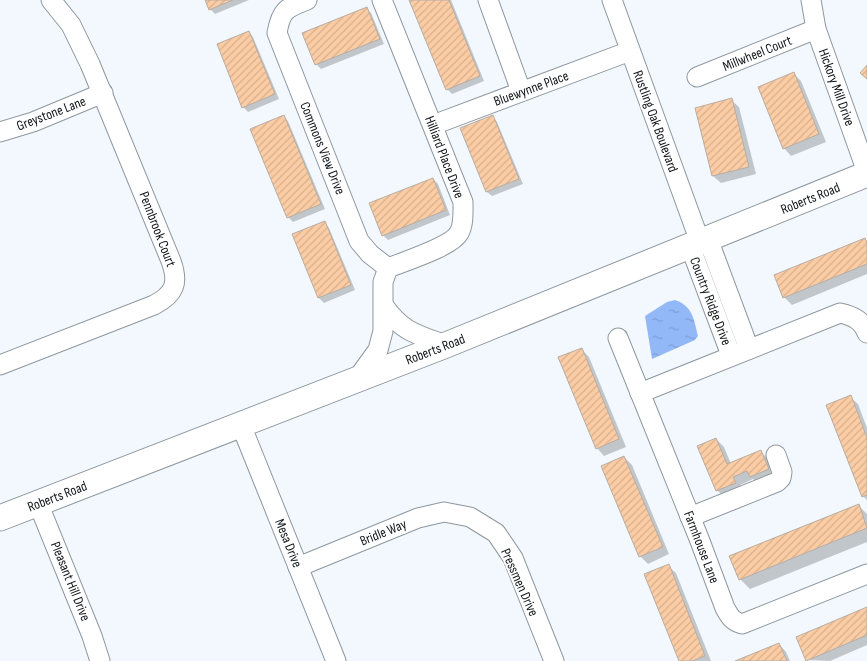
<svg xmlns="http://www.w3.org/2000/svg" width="867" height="661" viewBox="0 0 867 661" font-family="'Sofia Sans Condensed',sans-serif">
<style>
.water{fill:url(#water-ripples)}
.shadow{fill:#0003}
.building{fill:url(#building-hatch);stroke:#b7ada5}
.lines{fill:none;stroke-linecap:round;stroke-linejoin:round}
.minor-casing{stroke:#8e979f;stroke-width:21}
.major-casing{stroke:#8e979f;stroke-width:27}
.minor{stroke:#fff;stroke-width:19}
.major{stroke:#fff;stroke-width:25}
.labels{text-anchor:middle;stroke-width:4;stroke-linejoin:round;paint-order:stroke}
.street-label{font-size:14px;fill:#121619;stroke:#fff}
</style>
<defs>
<pattern id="water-ripples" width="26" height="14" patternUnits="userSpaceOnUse" patternTransform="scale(1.25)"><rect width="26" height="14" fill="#93b8f8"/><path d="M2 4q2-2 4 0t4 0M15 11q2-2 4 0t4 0" fill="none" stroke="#7e9dd4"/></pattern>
<pattern id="building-hatch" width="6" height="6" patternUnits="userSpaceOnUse" patternTransform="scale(1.25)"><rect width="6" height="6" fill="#fccda4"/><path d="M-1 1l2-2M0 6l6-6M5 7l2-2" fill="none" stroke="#d7af8d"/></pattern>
</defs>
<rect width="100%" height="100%" fill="#f2f8fe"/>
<!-- water -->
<path class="water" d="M 675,300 C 693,306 694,320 698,336 L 695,340 L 652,359 L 645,316 L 667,302 Z"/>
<!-- shadow -->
<g class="shadow">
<path d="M 206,0 L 249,0 L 215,14 L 210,9 Z"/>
<path d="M 413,0 L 451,0 L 484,81 L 452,94 L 447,89 Z"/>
<path d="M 366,8 L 371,13 L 384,44 L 321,69 L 316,64 L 304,33 Z"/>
<path d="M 249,32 L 253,37 L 279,99 L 248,112 L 243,107 Z"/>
<path d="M 794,74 L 801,81 L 826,142 L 791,156 L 784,148 Z"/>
<path d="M 731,100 L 739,107 L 756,174 L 721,183 L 713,176 L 697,109 Z"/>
<path d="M 283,116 L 288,121 L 325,209 L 293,222 L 288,217 Z"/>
<path d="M 493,117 L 497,122 L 523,184 L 492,196 L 487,192 L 462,129 Z"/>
<path d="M 433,179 L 438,184 L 450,215 L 388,240 L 383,235 Z"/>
<path d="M 325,223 L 329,228 L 355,290 L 324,303 L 319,298 L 294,235 Z"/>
<path d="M 865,239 L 867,242 L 867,274 L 792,305 L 784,297 Z"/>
<path d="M 581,349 L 589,357 L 626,447 L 604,456 L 597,448 Z"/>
<path d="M 850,397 L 858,404 L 867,428 L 867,500 L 863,496 Z"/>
<path d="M 716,439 L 724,447 L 731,464 L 761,452 L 768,459 L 775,477 L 759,484 L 753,479 L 740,485 L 742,491 L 725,498 L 717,490 Z"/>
<path d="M 624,457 L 632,465 L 669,554 L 648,564 L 640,556 Z"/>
<path d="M 858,505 L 867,514 L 867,542 L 750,589 L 740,579 Z"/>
<path d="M 668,566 L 676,573 L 711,661 L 680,661 Z"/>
<path d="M 867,609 L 867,645 L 830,661 L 807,660 Z"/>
<path d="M 779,644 L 786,652 L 790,661 L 739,661 Z"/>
</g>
<!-- building -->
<g class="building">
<path d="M 205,0 L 233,0 L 209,10 Z"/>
<path d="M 409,0 L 449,0 L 480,76 L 446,90 Z"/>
<path d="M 367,7 L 380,39 L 315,65 L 302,33 Z"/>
<path d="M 249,31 L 275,94 L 242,108 L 217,44 Z"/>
<path d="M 867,65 L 867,79 L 860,73 Z"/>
<path d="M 794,72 L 819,134 L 783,149 L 758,87 Z"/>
<path d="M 732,98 L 749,167 L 712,176 L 695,108 Z"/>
<path d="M 284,115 L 321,204 L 287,218 L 250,129 Z"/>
<path d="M 493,115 L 519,179 L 486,192 L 460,128 Z"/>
<path d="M 433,178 L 446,210 L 382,236 L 369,203 Z"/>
<path d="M 325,221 L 351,285 L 318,298 L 292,234 Z"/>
<path d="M 865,238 L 867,243 L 867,264 L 783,298 L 774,275 Z"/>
<path d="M 582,348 L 619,439 L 596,449 L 558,357 Z"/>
<path d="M 851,395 L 867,438 L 867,495 L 862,497 L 826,405 Z"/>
<path d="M 716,438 L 727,464 L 761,450 L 769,469 L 750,477 L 747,471 L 733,477 L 736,483 L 716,491 L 697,446 Z"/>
<path d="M 624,456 L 663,547 L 639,557 L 601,466 Z"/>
<path d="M 859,504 L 867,528 L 739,580 L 729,556 Z"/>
<path d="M 669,564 L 705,656 L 692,661 L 679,661 L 644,574 Z"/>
<path d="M 867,607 L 867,635 L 806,661 L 796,637 Z"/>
<path d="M 779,643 L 787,661 L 735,661 Z"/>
</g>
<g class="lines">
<!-- minor casing -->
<g class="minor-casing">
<g id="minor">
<path d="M 307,0 C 286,8 281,10 277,33 L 359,241 L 370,254 L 388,268"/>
<path d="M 488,0 L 521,91"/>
<path d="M 612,0 L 700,242"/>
<path d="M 811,0 L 816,29 L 867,172"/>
<path d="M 697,77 L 816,29"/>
<path d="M 433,125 L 630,51"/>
<path d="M 0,132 L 33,122 L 103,93"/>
<path d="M 708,239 L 749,349"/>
<path d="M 690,246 L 731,355"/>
<path d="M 384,306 C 402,332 418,335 446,345"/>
<path d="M 618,338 L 700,541 L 725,608 C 730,617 732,621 742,624 L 867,574"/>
<path d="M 0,365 L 154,305 C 175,294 179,283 171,261 L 90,64 L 71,25 L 51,0"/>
<path d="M 357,379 L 378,350 L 383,331 L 383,282 L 388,268 C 405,261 451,247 459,233 C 464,224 463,212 463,202 L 382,0"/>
<path d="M 640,393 L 840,313 C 853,316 862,320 867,333"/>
<path d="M 241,425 L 336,661"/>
<path d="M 38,503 L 92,636 L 100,661"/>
<path d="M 690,517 L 777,482 L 781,478 L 782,472 L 776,455"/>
<path d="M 298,567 L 418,518 L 444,512 L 470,517 L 496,533 L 513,558 L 554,661"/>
</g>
</g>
<!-- major casing -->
<g class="major-casing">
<path id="major" d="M 0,518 L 446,345 L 867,174"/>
</g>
<!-- minor -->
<use href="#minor" class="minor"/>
<!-- major -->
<use href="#major" class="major"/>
</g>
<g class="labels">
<!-- street labels -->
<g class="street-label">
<text transform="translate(757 53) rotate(-22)" y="5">Millwheel Court</text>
<text transform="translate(837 87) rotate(70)" y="5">Hickory Mill Drive</text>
<text transform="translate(531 88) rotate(-20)" y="5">Bluewynne Place</text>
<text transform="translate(51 113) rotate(-21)" y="5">Greystone Lane</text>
<text transform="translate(656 121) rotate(70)" y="5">Rustling Oak Boulevard</text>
<text transform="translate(323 148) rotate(68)" y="5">Commons View Drive</text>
<text transform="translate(445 157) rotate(69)" y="5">Hilliard Place Drive</text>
<text transform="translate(810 198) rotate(-22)" y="5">Roberts Road</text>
<text transform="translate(158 229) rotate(69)" y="5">Pennbrook Court</text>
<text transform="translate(711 301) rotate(69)" y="5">Country Ridge Drive</text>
<text transform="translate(435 349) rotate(-21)" y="5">Roberts Road</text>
<text transform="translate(57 496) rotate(-21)" y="5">Roberts Road</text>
<text transform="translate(383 532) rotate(-22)" y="5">Bridle Way</text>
<text transform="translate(289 543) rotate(68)" y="5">Mesa Drive</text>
<text transform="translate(702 547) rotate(69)" y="5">Farmhouse Lane</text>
<text transform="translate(71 581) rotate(68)" y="5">Pleasant Hill Drive</text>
<text transform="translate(520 582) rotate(66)" y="5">Pressmen Drive</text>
</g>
</g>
</svg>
